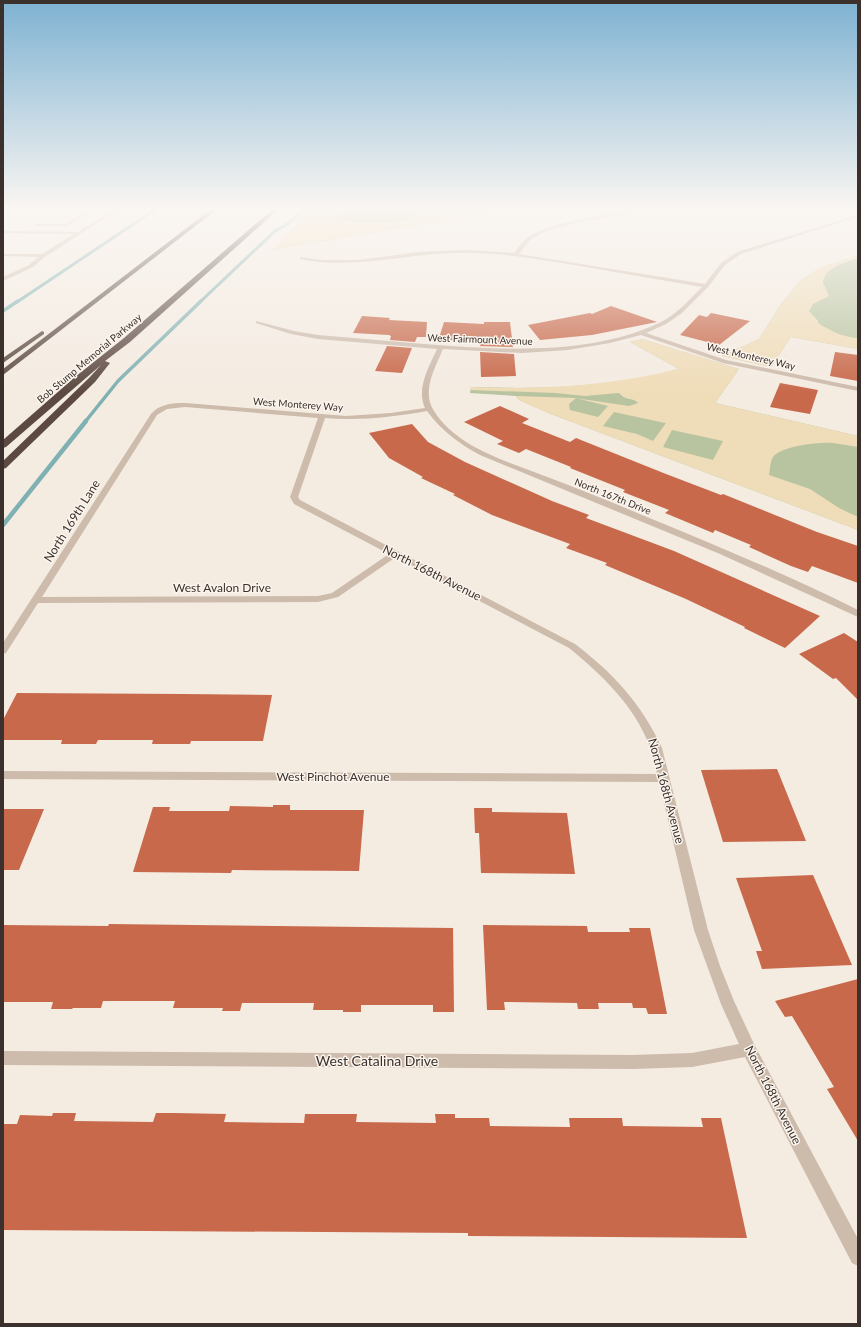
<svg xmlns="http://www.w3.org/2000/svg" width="861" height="1327" viewBox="0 0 861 1327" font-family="Lato,sans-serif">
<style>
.green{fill:#b8c4a0}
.sand{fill:#efdcb8;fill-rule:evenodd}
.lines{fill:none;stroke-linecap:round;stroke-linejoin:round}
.stream-far2{stroke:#7fb0b2;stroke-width:3}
.stream-far1{stroke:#7fb0b2;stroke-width:3.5}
.stream{stroke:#7fb0b2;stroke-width:4.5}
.building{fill:#c8694b}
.minor{fill:#cdbbac;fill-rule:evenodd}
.highway{fill:#5c4a42;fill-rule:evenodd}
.labels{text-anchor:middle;stroke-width:3;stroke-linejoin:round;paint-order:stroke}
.far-street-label{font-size:10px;fill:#3b302b;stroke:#fbf5ee}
.street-label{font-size:12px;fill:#3b302b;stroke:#fbf5ee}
.near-street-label{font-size:14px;fill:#3b302b;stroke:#fbf5ee}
</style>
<rect width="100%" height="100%" fill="#f4ebe1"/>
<!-- green -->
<g class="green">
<path d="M 313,207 L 523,207 L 273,250 Z"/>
<path d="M 858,255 L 858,349 L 791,337 L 771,367 L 722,356 L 759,339 L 781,304 L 801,280 L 820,268 Z"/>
<path d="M 642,339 L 739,369 L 715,403 L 858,436 L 858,530 L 551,414 L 519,400 L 516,396 L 470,393 L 471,387 C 524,389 577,388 631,380 C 647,377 663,373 679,369 L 630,342 Z"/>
</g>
<!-- sand -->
<g class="sand">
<path d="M 313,207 L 337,207 L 336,216 C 343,226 401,224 411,219 C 417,217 418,212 420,207 L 490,207 L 459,212 L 461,213 L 505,207 L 523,207 L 273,250 Z"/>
<path d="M 858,255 L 858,258 C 845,263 824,267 823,283 L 829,296 L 813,304 L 809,311 L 818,321 L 818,323 C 831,331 842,337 858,338 L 858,349 L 791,337 L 771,367 L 722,356 L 759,339 L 781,304 L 801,280 L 820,268 Z"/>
<path d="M 642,339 L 739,369 L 715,403 L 858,436 L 858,447 C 850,446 842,444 833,443 C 820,442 781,446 773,457 C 770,462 770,470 769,475 L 810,489 L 839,508 L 858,517 L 858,530 L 551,414 L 519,400 L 516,396 L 575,398 L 629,406 L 638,403 C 633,397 627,402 619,393 L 585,396 L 555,393 L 471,390 L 471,387 C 544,390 607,386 679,369 L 630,342 ZM 576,398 L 608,406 L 598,417 L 570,410 L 569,404 ZM 614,412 L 665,423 L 666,423 L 653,441 L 637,434 L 603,426 ZM 672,430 L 723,441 L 713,460 L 663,447 Z"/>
</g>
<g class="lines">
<!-- stream-far2 -->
<g class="stream-far2">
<path d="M 17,302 L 159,207"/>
<path d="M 200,302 L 275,231 L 289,223 L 306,207"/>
</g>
<!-- stream-far1 -->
<g class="stream-far1">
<path d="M 3,311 L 18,301"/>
<path d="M 85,422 L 118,381 L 201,301"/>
</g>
<!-- stream -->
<path class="stream" d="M 3,525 L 86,421"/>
</g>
<!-- building -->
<g class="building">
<path d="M 611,306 L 657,322 L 592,335 L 540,340 L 528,325 L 590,313 L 592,314 Z"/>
<path d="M 711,313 L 750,321 L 719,345 L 680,335 L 699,315 L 707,317 Z"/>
<path d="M 362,316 L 390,318 L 389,320 L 427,322 L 426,337 L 417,337 L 415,342 L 390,340 L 391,336 L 389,335 L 353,333 Z"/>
<path d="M 444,322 L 484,324 L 484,322 L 510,322 L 513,347 L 480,346 L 480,342 L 449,340 L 450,338 L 439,338 Z"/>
<path d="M 387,346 L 412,348 L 402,373 L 375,371 Z"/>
<path d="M 480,352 L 514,354 L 516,376 L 481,377 Z"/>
<path d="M 835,352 L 858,355 L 858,381 L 830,376 Z"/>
<path d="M 780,383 L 818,390 L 810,414 L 770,407 Z"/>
<path d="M 500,406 L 529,419 L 522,423 L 570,442 L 576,438 L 666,474 L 721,495 L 723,494 L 817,532 L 858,546 L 858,583 L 812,566 L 808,572 L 791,566 L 749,547 L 751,545 L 715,530 L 713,533 L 665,513 L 669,510 L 623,492 L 625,490 L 570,468 L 571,467 L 526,449 L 519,453 L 497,444 L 503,441 L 464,422 Z"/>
<path d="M 412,424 L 428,442 L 465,462 L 552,501 L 589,515 L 586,518 L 674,551 L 820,616 L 785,648 L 744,628 L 745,627 L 686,599 L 605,565 L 607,563 L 566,548 L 570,544 L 492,515 L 453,495 L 455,494 L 421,478 L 423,477 L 389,458 L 369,433 Z"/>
<path d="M 844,633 L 858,642 L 858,700 L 836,678 L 833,679 L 799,654 Z"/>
<path d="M 17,693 L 183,694 L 272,695 L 263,741 L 191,741 L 190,744 L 152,744 L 153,740 L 98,740 L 96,744 L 61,744 L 62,740 L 3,740 L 3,720 Z"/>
<path d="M 777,769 L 806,841 L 723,842 L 701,770 Z"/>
<path d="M 273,805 L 290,805 L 290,810 L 364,810 L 359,871 L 232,870 L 231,873 L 133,872 L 153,807 L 170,807 L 169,811 L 229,811 L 230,806 L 273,807 Z"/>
<path d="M 474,808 L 492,808 L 492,812 L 567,813 L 575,874 L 481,873 L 479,833 L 475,833 Z"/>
<path d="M 3,809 L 44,809 L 19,870 L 3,870 Z"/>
<path d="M 813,875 L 852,965 L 762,969 L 756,951 L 762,951 L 736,878 Z"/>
<path d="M 109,924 L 453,928 L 454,1012 L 433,1012 L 433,1005 L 361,1005 L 361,1012 L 343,1012 L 343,1010 L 313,1010 L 314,1003 L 242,1003 L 240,1011 L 222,1011 L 223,1008 L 173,1008 L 175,1001 L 103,1001 L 101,1008 L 73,1008 L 72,1009 L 51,1009 L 53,1002 L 3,1002 L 3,925 L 108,926 Z"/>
<path d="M 483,925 L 587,926 L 588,932 L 630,932 L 629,928 L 650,928 L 667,1014 L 648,1014 L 646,1008 L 633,1008 L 632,1003 L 598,1003 L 599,1009 L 578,1009 L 577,1003 L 504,1002 L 505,1010 L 487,1010 Z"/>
<path d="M 858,979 L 858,1141 L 827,1089 L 834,1087 L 792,1016 L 785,1017 L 775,1001 Z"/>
<path d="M 53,1113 L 76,1113 L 74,1121 L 153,1122 L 156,1113 L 175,1113 L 226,1114 L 224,1122 L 304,1123 L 305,1114 L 357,1114 L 356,1122 L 436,1123 L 435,1114 L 455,1114 L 455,1118 L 489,1118 L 490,1126 L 570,1127 L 569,1118 L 622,1118 L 623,1126 L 703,1127 L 701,1118 L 721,1118 L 747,1238 L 468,1236 L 468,1233 L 3,1230 L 3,1124 L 17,1124 L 20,1115 L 52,1116 Z"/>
</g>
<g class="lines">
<!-- minor -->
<g class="minor">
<path d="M 93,207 L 98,207 L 68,226 L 36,226 L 34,225 L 36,224 L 65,224 Z"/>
<path d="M 117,207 L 122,207 L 45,257 L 33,267 L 3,281 L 3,277 L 29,265 L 38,257 L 3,256 L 3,254 L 42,254 L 74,234 L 3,233 L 3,231 L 78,232 Z"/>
<path d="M 652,207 L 661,207 L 571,224 L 546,231 L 530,240 L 519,254 L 705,284 L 721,263 L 737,252 L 858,215 L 858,217 L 741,254 L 725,265 L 708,287 L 682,313 L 666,324 L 646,333 L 726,360 L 858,387 L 858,391 L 723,363 L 641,335 L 610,343 L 568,350 L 522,353 L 443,349 C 435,368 421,392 434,411 C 458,449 510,462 550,478 C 581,490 612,502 642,515 C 715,545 788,575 858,610 L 858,617 L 720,554 L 480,455 C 458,443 442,431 427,411 C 393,417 359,421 325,418 L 298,497 L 300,500 L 575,644 C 614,674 641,703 662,748 L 708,930 L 720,966 L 734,1001 L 754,1044 L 858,1239 L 858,1266 L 852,1263 L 745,1057 L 692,1067 L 633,1069 L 3,1065 L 3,1051 L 633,1055 L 692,1053 L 739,1044 L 721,1004 L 694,930 L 659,782 L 3,779 L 3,771 L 657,774 C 655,765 653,755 650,747 C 634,705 602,675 569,648 L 396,557 L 338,597 L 318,602 L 38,603 L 6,653 L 3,654 L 3,643 L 151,414 C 159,404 173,403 185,403 L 346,416 L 391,413 L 425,408 C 416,388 429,367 437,349 L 318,339 L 291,334 L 256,323 L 256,321 L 294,331 L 318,335 C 353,338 389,341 424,344 C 498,350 592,356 661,322 C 677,314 689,300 702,287 C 661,280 620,273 580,266 C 543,260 506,253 469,253 C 412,251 357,271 300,259 L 300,257 L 321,260 L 358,260 L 419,252 L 467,250 L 514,253 C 518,248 523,241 528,237 C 557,219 617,213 652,207 ZM 185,407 L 318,418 L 290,497 L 294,504 L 389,554 L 332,593 L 318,596 L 42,597 L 157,415 L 167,409 Z"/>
</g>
<!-- highway -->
<g class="highway">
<path d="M 214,207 L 220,207 L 3,375 L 3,369 Z"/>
<path d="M 275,207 L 281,207 L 130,342 L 105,361 L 110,363 L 95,382 L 6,468 L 3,469 L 3,461 L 89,378 L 101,365 L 6,447 L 3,448 L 3,440 L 75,377 L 124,338 Z"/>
<path d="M 42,331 L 44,332 L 44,334 L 3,363 L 3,358 Z"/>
</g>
</g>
<!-- sky -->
<linearGradient id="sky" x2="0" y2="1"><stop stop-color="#7eb2d2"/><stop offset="0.53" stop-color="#faf6f2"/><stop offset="1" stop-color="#faf6f2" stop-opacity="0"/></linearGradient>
<rect width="861" height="393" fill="url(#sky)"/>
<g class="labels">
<!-- far-street labels -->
<g class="far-street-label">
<text transform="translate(480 339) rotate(2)" y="4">West Fairmount Avenue</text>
<text transform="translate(751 356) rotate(13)" y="4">West Monterey Way</text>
<text transform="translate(89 358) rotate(-40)" y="4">Bob Stump Memorial Parkway</text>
<text transform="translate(298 404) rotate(4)" y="4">West Monterey Way</text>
<text transform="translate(613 496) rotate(22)" y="4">North 167th Drive</text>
</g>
<!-- street labels -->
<g class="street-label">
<text transform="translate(72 521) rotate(-58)" y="4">North 169th Lane</text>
<text transform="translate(432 573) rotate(27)" y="4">North 168th Avenue</text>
<text x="222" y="592">West Avalon Drive</text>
<text x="333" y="781">West Pinchot Avenue</text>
<text transform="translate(666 791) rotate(75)" y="4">North 168th Avenue</text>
<text transform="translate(773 1095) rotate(63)" y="4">North 168th Avenue</text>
</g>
<!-- near-street labels -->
<g class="near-street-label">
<text x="377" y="1066">West Catalina Drive</text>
</g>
</g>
<!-- border -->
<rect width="861" height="1327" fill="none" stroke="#3b302b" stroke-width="8"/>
</svg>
